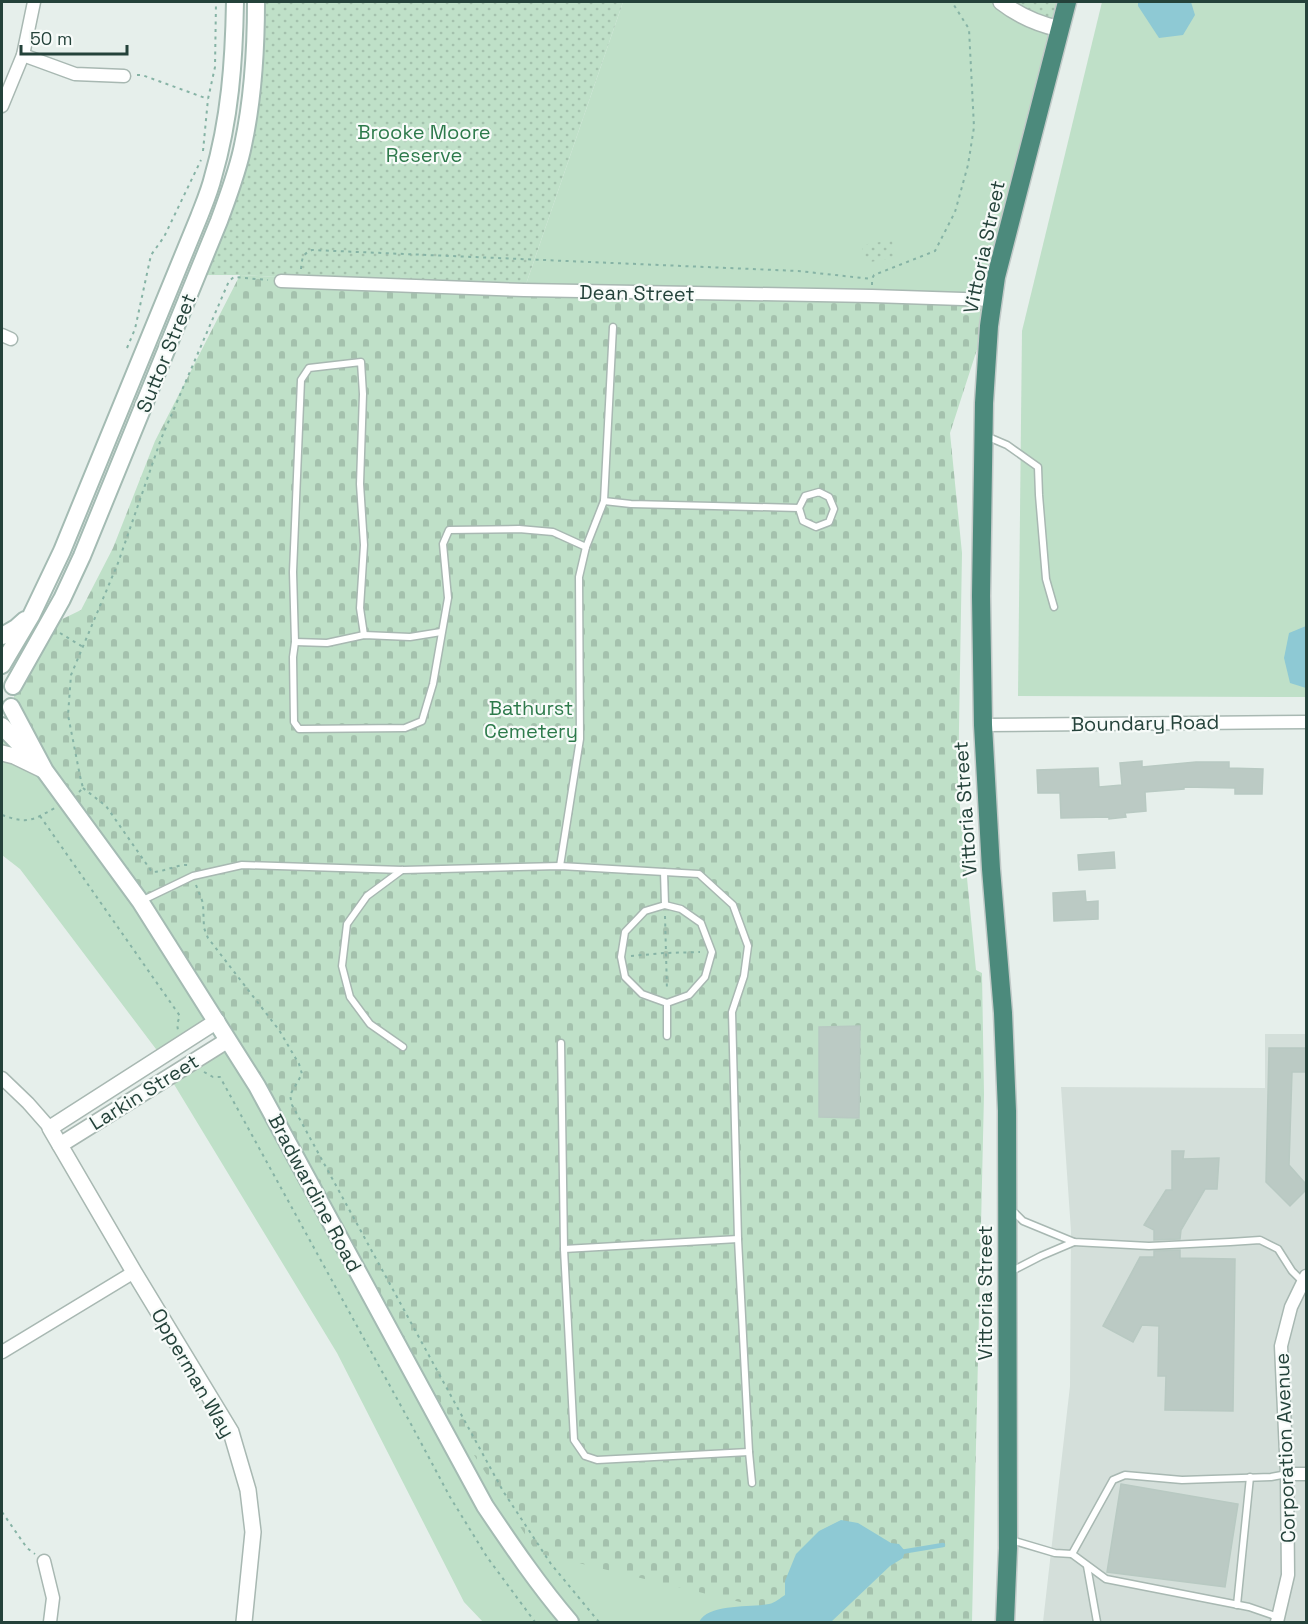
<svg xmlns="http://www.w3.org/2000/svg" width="1308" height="1624" viewBox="0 0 1308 1624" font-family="'Space Grotesk',sans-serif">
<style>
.built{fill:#d4dfda}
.grass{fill:#bfe0c8}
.cemetery{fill:url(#cemetery-stones)}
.park{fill:url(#park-dots)}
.water{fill:#8ec9d4}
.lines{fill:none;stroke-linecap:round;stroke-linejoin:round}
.stream{stroke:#8ec9d4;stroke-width:4.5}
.building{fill:#bbcac4;stroke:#b8c9c2;stroke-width:1.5}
.service-casing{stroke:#a8b8b2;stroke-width:9}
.minor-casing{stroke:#a8b8b2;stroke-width:15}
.tertiary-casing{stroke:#a8b8b2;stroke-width:18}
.secondary-casing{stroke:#a4bbb3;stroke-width:20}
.trunk-casing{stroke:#c2cac8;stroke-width:21}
.path{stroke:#86b3a5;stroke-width:2;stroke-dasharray:3 4.5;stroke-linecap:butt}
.service{stroke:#fff;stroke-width:6}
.minor{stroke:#fff;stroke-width:12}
.tertiary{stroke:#fff;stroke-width:15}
.secondary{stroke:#fff;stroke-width:16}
.trunk{stroke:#4c8a7c;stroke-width:18}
.labels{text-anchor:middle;stroke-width:4.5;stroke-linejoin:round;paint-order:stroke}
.park-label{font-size:20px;fill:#2d7a4b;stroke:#f7fbf9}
.street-label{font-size:20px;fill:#24423a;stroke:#f7fbf9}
</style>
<defs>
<pattern id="cemetery-stones" width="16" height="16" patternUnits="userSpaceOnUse" patternTransform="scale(1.5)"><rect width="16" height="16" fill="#bfe0c8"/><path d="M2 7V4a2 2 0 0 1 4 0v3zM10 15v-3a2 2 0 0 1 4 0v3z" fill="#a4c1ad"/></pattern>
<pattern id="park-dots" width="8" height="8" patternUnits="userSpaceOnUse" patternTransform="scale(1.5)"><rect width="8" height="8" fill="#bfe0c8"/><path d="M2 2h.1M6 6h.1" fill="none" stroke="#a4c1ad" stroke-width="1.8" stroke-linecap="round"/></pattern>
</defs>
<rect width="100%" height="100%" fill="#e6efeb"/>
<!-- built -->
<path class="built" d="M 1265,1034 L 1306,1034 L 1306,1622 L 1043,1622 L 1070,1386 L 1071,1231 L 1061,1087 L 1265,1088 Z"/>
<!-- grass -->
<g class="grass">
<path d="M 623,2 L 1001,2 L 1060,29 L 993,300 L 524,290 Z"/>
<path d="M 1102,2 L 1306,2 L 1306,697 L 1018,696 L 1022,331 Z"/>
<path d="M 2,726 L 45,771 L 217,1021 L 162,1057 L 20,869 L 2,855 Z"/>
<path d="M 228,1040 L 823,1622 L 483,1622 L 464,1602 L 337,1353 L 169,1076 Z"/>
</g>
<!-- cemetery -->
<path class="cemetery" d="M 240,275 L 524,290 L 993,300 L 950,433 L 962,553 L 958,786 L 976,970 L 982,973 L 984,1094 L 972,1622 L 823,1622 L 537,1553 L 363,1282 L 257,1086 L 67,802 L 14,700 L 14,693 L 48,626 L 81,610 L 113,548 L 155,441 Z"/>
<!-- park -->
<g class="park">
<path d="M 256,2 L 623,2 L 524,290 L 240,275 L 198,275 L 233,180 Z"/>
<path d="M 1001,2 L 1067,2 L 1060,29 Z"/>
<path d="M 892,240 L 895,258 L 864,263 L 862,245 Z"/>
</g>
<!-- water -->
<g class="water">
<path d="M 1138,2 L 1191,2 L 1195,15 L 1183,35 L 1159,38 L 1138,6 Z"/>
<path d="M 1306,626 L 1306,688 L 1290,683 L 1284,658 L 1289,633 Z"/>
<path d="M 841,1520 L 858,1523 L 891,1543 L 899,1544 L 905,1551 L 903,1558 L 890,1566 L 831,1622 L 699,1622 C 709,1603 750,1608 769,1604 C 775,1603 780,1598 785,1595 L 785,1581 L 796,1554 L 819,1531 Z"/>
</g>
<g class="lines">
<!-- stream -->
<path class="stream" d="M 901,1552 L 943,1545"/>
</g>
<!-- building -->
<g class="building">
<path d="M 1142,761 L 1142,767 L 1196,762 L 1229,762 L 1229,768 L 1263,769 L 1262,794 L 1235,794 L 1235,788 L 1184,787 L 1184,789 L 1145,792 L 1146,811 L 1125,813 L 1126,817 L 1109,819 L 1109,817 L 1061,818 L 1060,793 L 1038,793 L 1037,770 L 1098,768 L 1099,787 L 1122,785 L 1120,763 Z"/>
<path d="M 1114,852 L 1115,868 L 1079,870 L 1078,855 Z"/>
<path d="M 1085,891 L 1086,902 L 1098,901 L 1098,919 L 1054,921 L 1053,893 Z"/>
<path d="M 860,1026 L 859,1118 L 819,1117 L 819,1027 Z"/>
<path d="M 1269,1048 L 1306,1048 L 1306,1072 L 1292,1072 L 1289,1165 L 1305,1183 L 1305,1191 L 1290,1206 L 1266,1182 Z"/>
<path d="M 1172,1151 L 1184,1151 L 1183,1159 L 1219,1158 L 1217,1189 L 1205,1189 L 1181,1230 L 1180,1239 L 1154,1240 L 1154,1230 L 1144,1225 L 1166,1190 L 1172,1190 Z"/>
<path d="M 1180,1250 L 1180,1258 L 1235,1259 L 1233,1411 L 1165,1410 L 1166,1376 L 1158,1376 L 1159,1326 L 1142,1325 L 1133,1342 L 1103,1326 L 1140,1257 L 1154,1257 L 1154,1251 Z"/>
<path d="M 1121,1484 L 1238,1504 L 1225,1587 L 1107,1572 Z"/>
</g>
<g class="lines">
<!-- service casing -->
<g class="service-casing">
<g id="service">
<path d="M 986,436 L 1007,445 L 1038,467 L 1039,495 L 1046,579 L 1054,607"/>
<path d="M 604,501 L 631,504 L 799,508 L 805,496 L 819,492 L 829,497 L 834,509 L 829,522 L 816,527 L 803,521 L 799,508"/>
<path d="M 364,635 L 360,608 L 364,545 L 360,484 L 363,394 L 361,362 L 309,368 L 301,380 L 293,572 L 295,642 L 293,657 L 294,722 L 299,729 L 405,728 L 422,721 L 433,684 L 448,598 L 443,544 L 449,530 L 519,529 L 553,532 L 586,547"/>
<path d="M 295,642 L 327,643 L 364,635 L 410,637 L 441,632"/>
<path d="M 560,866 L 580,739 L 579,577 L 586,547 L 604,501 L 613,327"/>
<path d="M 402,870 L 367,896 L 347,924 L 342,966 L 350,997 L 370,1024 L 403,1047"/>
<path d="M 664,872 L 665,905 L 645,911 L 625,932 L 621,957 L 625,977 L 642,994 L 667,1003"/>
<path d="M 141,901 L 193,876 L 242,865 L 403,870 L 560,866 L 699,874 L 733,905 L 748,946 L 744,976 L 732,1012 L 738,1239 L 749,1452 L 752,1483"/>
<path d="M 665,905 L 681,909 L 701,923 L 712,952 L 705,977 L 689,995 L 667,1003 L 667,1036"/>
<path d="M 561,1043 L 564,1249 L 574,1440 L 585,1456 L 597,1460 L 749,1452"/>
<path d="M 1012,1210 L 1023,1221 L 1074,1242 L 1149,1246 L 1230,1242 L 1260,1240 L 1278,1249 L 1292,1271 L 1303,1282"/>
<path d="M 564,1249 L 738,1239"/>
<path d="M 1010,1272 L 1041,1256 L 1074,1242"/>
<path d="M 1011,1540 L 1055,1553 L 1072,1554 L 1113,1480 L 1125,1475 L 1182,1480 L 1271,1477 L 1287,1474"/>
<path d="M 1072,1554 L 1106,1579 L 1249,1607 L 1278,1617"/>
<path d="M 1087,1566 L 1097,1622"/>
<path d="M 1237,1605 L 1250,1477"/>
</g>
</g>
<!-- minor casing -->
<g class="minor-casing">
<g id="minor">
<path d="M 23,55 L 75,74 L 124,76"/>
<path d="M 2,106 L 23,55 L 34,2"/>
<path d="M 281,281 L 524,290 L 872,296 L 993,300"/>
<path d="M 2,335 L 11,339"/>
<path d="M 983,725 L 1306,722"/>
<path d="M 2,1078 L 28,1103 L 50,1128"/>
<path d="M 2,1352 L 134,1272"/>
<path d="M 1287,1474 L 1306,1474"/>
<path d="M 44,1561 L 53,1598 L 50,1622"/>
<path d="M 1277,1622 L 1288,1575 L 1287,1474 L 1281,1346 L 1291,1307 L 1306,1276"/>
</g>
</g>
<!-- tertiary casing -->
<g class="tertiary-casing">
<g id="tertiary">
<path d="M 1001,2 C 1019,16 1038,24 1060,29"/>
<path d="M 2,753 L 14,756 L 45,771"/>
<path d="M 217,1021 L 50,1128 L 134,1272 L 231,1432 L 248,1490 L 253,1532 L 244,1622"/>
<path d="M 60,1145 L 228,1040"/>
</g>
</g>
<!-- secondary casing -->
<g class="secondary-casing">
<g id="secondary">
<path d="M 2,636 L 16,628 L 25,620"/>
<path d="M 2,665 L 31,616 L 62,551 L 199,217 C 204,204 210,190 213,177 C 230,119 234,61 235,2"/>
<path d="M 13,686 L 62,599 L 82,556 L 219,221 C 228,196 238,171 243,145 C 253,99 256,49 256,2"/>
<path d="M 11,707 L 45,771 L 140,901 L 257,1086 L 485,1506 C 512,1546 539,1586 570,1622"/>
<path d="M 2,726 L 28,753"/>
</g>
</g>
<!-- trunk casing -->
<g class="trunk-casing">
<path id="trunk" d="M 1005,1622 L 1008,1548 L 1007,1111 L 1003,1013 L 991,869 L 983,725 L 981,596 L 984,403 L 989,326 L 996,277 L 1067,2"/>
</g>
<!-- path -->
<g class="path">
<path d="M 137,75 L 142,75 L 208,99"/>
<path d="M 203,151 L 208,99 L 215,67 L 216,2"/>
<path d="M 301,269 C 302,259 302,254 312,250 L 798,271 L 872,279"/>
<path d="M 872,285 L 872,279 L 874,275 L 935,251 L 955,212 L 968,165 L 974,127 L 969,29 L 952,2"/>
<path d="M 127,348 L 135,329 L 151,255 L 164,237 L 201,160"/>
<path d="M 60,633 L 83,647"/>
<path d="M 83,788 L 106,806 L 152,872 C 165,872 177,864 189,865"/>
<path d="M 79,792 L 83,788 L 80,776 L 68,715 L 71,675 L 118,563 L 161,439 L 229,281 L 234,277 L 268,280"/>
<path d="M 2,815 C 28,824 31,821 55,808"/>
<path d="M 40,816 L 180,1016 L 177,1024 L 178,1030"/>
<path d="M 196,885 L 203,903 L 204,928 L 208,938 L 279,1030 L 299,1064 L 302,1074 L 290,1095 L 292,1105 L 503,1491 L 551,1564 L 599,1622"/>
<path d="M 665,916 L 667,991"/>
<path d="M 631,956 L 665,953 L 700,952"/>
<path d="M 204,1072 L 213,1077 L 220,1077 L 412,1426 L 450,1497 L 487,1557 L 535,1622"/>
<path d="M 2,1512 L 27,1548 L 35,1554"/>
</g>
<!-- service -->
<use href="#service" class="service"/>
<!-- minor -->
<use href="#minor" class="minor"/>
<!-- tertiary -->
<use href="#tertiary" class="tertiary"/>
<!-- secondary -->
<use href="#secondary" class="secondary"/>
<!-- trunk -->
<use href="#trunk" class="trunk"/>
</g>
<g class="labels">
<!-- park labels -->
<g class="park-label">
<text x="424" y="139">Brooke Moore<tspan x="424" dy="23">Reserve</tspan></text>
<text x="531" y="715">Bathurst<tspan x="531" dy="23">Cemetery</tspan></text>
</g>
<!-- street labels -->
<g class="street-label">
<text transform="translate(984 247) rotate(-78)" y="7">Vittoria Street</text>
<text transform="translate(637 293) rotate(1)" y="7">Dean Street</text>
<text transform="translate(166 353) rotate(-68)" y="7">Suttor Street</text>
<text transform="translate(1145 723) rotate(-1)" y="7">Boundary Road</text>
<text transform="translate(965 809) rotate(-94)" y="7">Vittoria Street</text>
<text transform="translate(144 1092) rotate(-32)" y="7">Larkin Street</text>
<text transform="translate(315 1193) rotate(62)" y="7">Bradwardine Road</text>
<text transform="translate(985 1293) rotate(-90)" y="7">Vittoria Street</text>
<text transform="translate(193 1373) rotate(60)" y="7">Opperman Way</text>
<text transform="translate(1285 1448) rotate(-92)" y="7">Corporation Avenue</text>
</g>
</g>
<!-- border -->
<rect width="1308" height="1624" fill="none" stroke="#24423a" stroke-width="6"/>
<!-- scale -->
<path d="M21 45v9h106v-9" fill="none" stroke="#24423a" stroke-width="3"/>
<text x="30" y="45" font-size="18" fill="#24423a" stroke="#f7fbf9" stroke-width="4.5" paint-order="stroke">50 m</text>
</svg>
